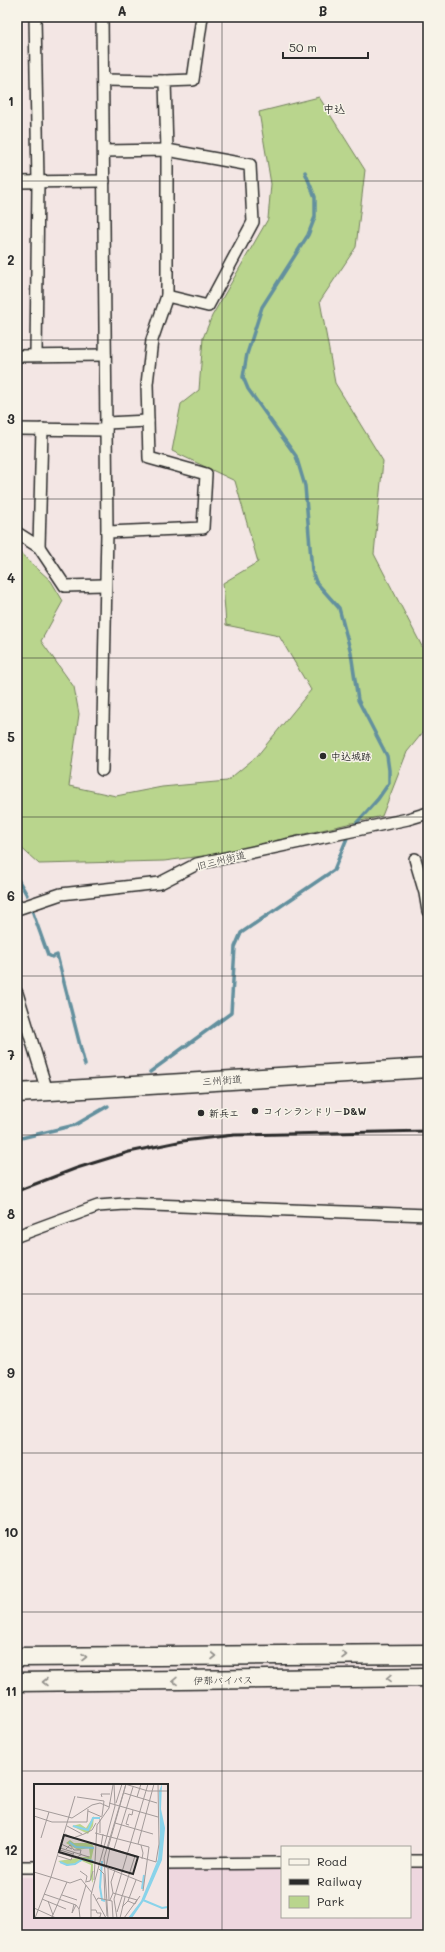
<svg xmlns="http://www.w3.org/2000/svg" width="445" height="1952" viewBox="0 0 445 1952" font-family="Mali,'Klee One',sans-serif">
<style>
.built{fill:#eed7df}
.green{fill:#b9d58d;stroke:#72805c}
.lines{fill:none;stroke-linecap:round;stroke-linejoin:round}
.stream{stroke:#63909e;stroke-width:3.5}
.minor-casing{stroke:#2b2b2b;stroke-width:14}
.trunk-casing{stroke:#2b2b2b;stroke-width:21}
.minor{stroke:#f7f3e8;stroke-width:11}
.trunk{stroke:#f7f3e8;stroke-width:18}
.rail{stroke:#2b2b2b;stroke-width:3}
.oneway{stroke:#918f8a}
.grid{fill:none;stroke:#2b2b2b;stroke-width:1;stroke-opacity:0.55}
.poi-dot{fill:#2b2b2b;stroke:#f7f3e8;stroke-width:1.5}
.labels{text-anchor:middle;stroke-width:3;stroke-linejoin:round;paint-order:stroke}
.poi-label{font-size:10px;font-weight:bold;fill:#2b2b2b;stroke:#f7f3e8;text-anchor:start}
.street-label{font-size:10px;fill:#2b2b2b;stroke:#f7f3e8}
.neighbourhood-label{font-size:11px;font-weight:bold;fill:#2b2b2b;stroke:#f7f3e8}
.inset-river{fill:none;stroke:#89d3ea;stroke-width:2}
.inset-road{fill:none;stroke:#a39b9a;stroke-width:1}
.view{fill:#2b2b2b;fill-opacity:0.15;stroke:#2b2b2b;stroke-width:2}
.inset-edge{fill:none;stroke:#2b2b2b;stroke-width:2}
.neatline{fill:none;stroke:#2b2b2b;stroke-width:1.5}
.grid-label{font-size:13px;text-anchor:middle;font-weight:bold;fill:#2b2b2b}
</style>
<rect width="100%" height="100%" fill="#f3e6e4"/>
<filter id="ink" filterUnits="userSpaceOnUse"><feTurbulence type="fractalNoise" baseFrequency=".025" numOctaves="2"/><feDisplacementMap in="SourceGraphic" scale="8" xChannelSelector="R" yChannelSelector="G"/><feConvolveMatrix kernelMatrix="1 2 1 2 8 2 1 2 1" color-interpolation-filters="sRGB"/></filter>
<g filter="url(#ink)">
<!-- built -->
<path class="built" d="M 410,1864 L 428,1864 L 428,1935 L 17,1935 L 17,1877 L 35,1877 L 35,1917 L 167,1917 L 167,1867 L 282,1866 L 282,1917 L 410,1917 Z"/>
<!-- green -->
<path class="green" d="M 319,97 L 365,170 L 356,247 L 320,301 L 335,383 L 383,461 L 374,554 L 428,658 L 428,726 L 407,752 L 382,816 L 218,854 L 164,861 L 39,864 L 17,844 L 17,547 L 18,551 L 51,581 L 63,601 L 41,641 L 74,687 L 79,714 L 69,786 L 116,796 L 162,787 L 227,781 L 257,756 L 311,690 L 279,636 L 226,625 L 223,583 L 258,562 L 235,481 L 172,451 L 181,404 L 199,390 L 203,338 L 212,316 L 268,219 L 271,184 L 259,112 Z"/>
<g class="lines">
<!-- stream -->
<g class="stream">
<path d="M 305,172 L 315,197 L 315,217 L 308,235 L 262,307 L 247,354 L 243,377 L 248,389 L 296,456 L 305,486 L 312,571 L 316,582 L 339,608 L 351,653 L 358,700 L 387,756 L 389,770 L 389,783 L 378,799 L 353,827"/>
<path d="M 17,878 L 27,895"/>
<path d="M 32,910 L 48,955 L 52,957 L 57,955 L 85,1065"/>
<path d="M 150,1072 L 231,1013 L 235,947 L 241,933 L 334,870 L 347,838"/>
<path d="M 17,1139 L 75,1125 L 108,1106"/>
</g>
<!-- minor casing -->
<g class="minor-casing">
<g id="minor">
<path d="M 35,17 L 38,182 L 36,355"/>
<path d="M 103,80 L 165,81"/>
<path d="M 104,151 L 167,150 L 250,165 L 253,222 L 208,306 L 167,296 L 152,340 L 147,384 L 149,458 L 206,474 L 203,528 L 107,532"/>
<path d="M 17,182 L 104,181"/>
<path d="M 167,296 L 167,150 L 165,81 L 193,80 L 202,17"/>
<path d="M 17,356 L 105,355"/>
<path d="M 106,423 L 148,421"/>
<path d="M 17,429 L 106,430"/>
<path d="M 17,533 L 39,547 L 65,586 L 104,585"/>
<path d="M 39,547 L 42,429"/>
<path d="M 102,770 L 107,532 L 102,17"/>
<path d="M 415,859 L 425,893 L 428,911"/>
<path d="M 17,909 L 61,894 L 160,883 L 197,864 L 408,819 L 428,813"/>
<path d="M 17,993 L 47,1091"/>
<path d="M 17,1236 L 98,1206 L 125,1204 L 428,1215"/>
<path d="M 410,1861 L 428,1861"/>
<path d="M 167,1864 L 282,1863"/>
<path d="M 17,1867 L 35,1867"/>
</g>
</g>
<!-- trunk casing -->
<g class="trunk-casing">
<g id="trunk">
<path d="M 17,1093 L 428,1068"/>
<path d="M 17,1657 L 428,1654"/>
<path d="M 17,1682 L 428,1677"/>
</g>
</g>
<!-- minor -->
<use href="#minor" class="minor"/>
<!-- trunk -->
<use href="#trunk" class="trunk"/>
<!-- rail -->
<path class="rail" d="M 17,1191 L 77,1168 L 129,1152 L 183,1141 L 234,1135 L 428,1131"/>
</g>
<!-- one-way arrows -->
<defs><path id="oneway-chevron" d="M-2-3.5L2.5 0L-2 3.5" fill="none" stroke-width="1.6" stroke-linecap="round" stroke-linejoin="round"/></defs>
<g class="oneway">
<use href="#oneway-chevron" transform="translate(344 1655)"/>
<use href="#oneway-chevron" transform="translate(214 1656)"/>
<use href="#oneway-chevron" transform="translate(84 1657)"/>
<use href="#oneway-chevron" transform="translate(389 1678) rotate(179)"/>
<use href="#oneway-chevron" transform="translate(175 1681) rotate(179)"/>
<use href="#oneway-chevron" transform="translate(45 1682) rotate(180)"/>
</g>
</g>
<!-- grid -->
<path class="grid" d="M 222,17 L 222,1935M 17,181 L 428,181M 17,340 L 428,340M 17,499 L 428,499M 17,658 L 428,658M 17,817 L 428,817M 17,976 L 428,976M 17,1135 L 428,1135M 17,1294 L 428,1294M 17,1453 L 428,1453M 17,1612 L 428,1612M 17,1771 L 428,1771"/>
<!-- markers -->
<g class="poi-dot">
<circle cx="323" cy="756" r="4"/>
<circle cx="255" cy="1111" r="4"/>
<circle cx="201" cy="1113" r="4"/>
</g>
<g class="labels">
<!-- poi labels -->
<g class="poi-label">
<text x="331" y="760">中込城跡</text>
<text x="263" y="1115">コインランドリーD&amp;W</text>
<text x="209" y="1117">新兵エ</text>
</g>
<!-- street labels -->
<g class="street-label">
<text transform="translate(221 860) rotate(-14)" y="4">旧三州街道</text>
<text transform="translate(222 1080) rotate(-4)" y="4">三州街道</text>
<text transform="translate(223 1680) rotate(-1)" y="4">伊那バイパス</text>
</g>
<!-- neighbourhood labels -->
<g class="neighbourhood-label">
<text x="334" y="113">中込</text>
</g>
</g>
<!-- overview -->
<g transform="translate(34 1784)">
<rect width="134" height="134" fill="#f3e6e4"/>
<path d="M 60,32 L 59,42 L 54,50 L 38,42 L 46,40 L 52,44 ZM 36,56 L 40,59 L 57,59 L 60,63 L 57,77 L 59,80 L 59,99 L 56,93 L 57,81 L 48,77 L 33,82 L 24,77 L 56,72 L 55,64 L 44,66 L 32,59 Z" fill="#b9d58d"/>
<path d="M 128,0 L 127,25 L 131,44 L 128,76 L 111,115 L 98,134 L 94,134 L 107,117 L 124,75 L 126,50 L 125,7 Z" fill="#89d3ea"/>
<path class="inset-river" d="M 39,42 L 54,46 L 59,34 L 66,34M 35,58 L 42,63 L 60,64M 68,77 L 66,103 L 68,116 L 71,117M 26,78 L 33,81 L 41,80 L 49,75 L 59,77M 108,105 L 110,91M 109,116 L 128,124 L 134,123"/>
<path class="inset-road" d="M 91,0 L 114,7 L 134,7M 90,9 L 123,19M 43,13 L 70,17 L 68,32M 68,13 L 67,10 L 76,10M 103,13 L 107,0M 75,19 L 124,33M 82,19 L 88,0M 0,24 L 38,34 L 58,21 L 66,19 L 75,23M 54,27 L 68,33M 0,32 L 18,38 L 53,38 L 54,25M 81,39 L 119,50M 95,41 L 92,40 L 95,30 L 98,31 L 99,26M 33,42 L 48,50M 61,49 L 115,63 L 109,107M 66,49 L 66,35M 31,50 L 39,54 L 50,50 L 58,46 L 62,39M 7,54 L 15,28M 27,60 L 38,65M 104,60 L 120,0M 107,61 L 109,69 L 108,75M 67,62 L 69,50M 26,64 L 55,73M 76,64 L 74,64 L 92,0M 32,65 L 36,61 L 40,66 L 47,66 L 46,70M 80,65 L 99,3M 26,66 L 39,70M 25,69 L 42,74 L 48,70M 24,72 L 37,76 L 40,68M 66,81 L 108,98M 72,83 L 76,64 L 122,78 L 125,60 L 124,0M 74,84 L 75,116M 65,85 L 70,90 L 71,116M 46,87 L 53,92 L 52,97M 0,88 L 36,99 L 47,95 L 58,109M 60,96 L 63,41 L 75,24 L 79,1M 51,98 L 56,97 L 59,87M 79,109 L 103,116 L 101,120 L 94,117M 10,110 L 42,121 L 45,125M 59,110 L 72,134M 28,111 L 43,116M 8,115 L 32,125M 72,116 L 73,132M 76,116 L 79,109 L 77,98 L 81,86M 14,117 L 19,131M 62,117 L 64,114 L 78,117 L 79,134M 40,120 L 38,129 L 42,121M 88,123 L 94,117 L 102,96M 0,124 L 22,134M 57,126 L 62,126 L 63,129 L 67,129 L 66,133 L 62,134M 83,128 L 101,72M 18,133 L 33,98M 1,134 L 17,93 L 41,12M 46,134 L 45,125 L 52,101M 57,134 L 57,111 L 81,22 L 80,0M 74,134 L 70,74 L 92,0M 83,134 L 80,115 L 114,0M 86,134 L 91,113M 90,134 L 106,112"/>
<path class="view" d="M 30,51 L 104,73 L 99,90 L 25,68 Z"/>
<rect width="134" height="134" class="inset-edge"/>
</g>
<!-- margin -->
<rect width="445" height="1952" fill="none" stroke="#f7f3e8" stroke-width="44"/>
<!-- legend -->
<rect x="281" y="1846" width="130" height="72" fill="#f7f3e8" stroke="#a5a39c"/>
<rect x="289" y="1859" width="20" height="6" fill="#f7f3e8" stroke="#a5a39c"/>
<text x="317" y="1866" font-size="12" fill="#2b2b2b">Road</text>
<rect x="289" y="1879" width="20" height="6" fill="#2b2b2b" stroke="#a5a39c"/>
<text x="317" y="1886" font-size="12" fill="#2b2b2b">Railway</text>
<rect x="289" y="1896" width="20" height="12" fill="#b9d58d" stroke="#a5a39c"/>
<text x="317" y="1906" font-size="12" fill="#2b2b2b">Park</text>
<!-- scale -->
<path d="M283 52v6h85v-6" fill="none" stroke="#2b2b2b" stroke-width="2"/>
<text x="289" y="52" font-size="12" fill="#2b2b2b" stroke="#f7f3e8" stroke-width="3" paint-order="stroke">50 m</text>
<rect x="22" y="22" width="401" height="1908" class="neatline"/>
<g class="grid-label">
<text x="122" y="16">A</text>
<text x="323" y="16">B</text>
<text x="11" y="106">1</text>
<text x="11" y="265">2</text>
<text x="11" y="424">3</text>
<text x="11" y="583">4</text>
<text x="11" y="742">5</text>
<text x="11" y="901">6</text>
<text x="11" y="1060">7</text>
<text x="11" y="1219">8</text>
<text x="11" y="1378">9</text>
<text x="11" y="1537">10</text>
<text x="11" y="1696">11</text>
<text x="11" y="1855">12</text>
</g>
</svg>
